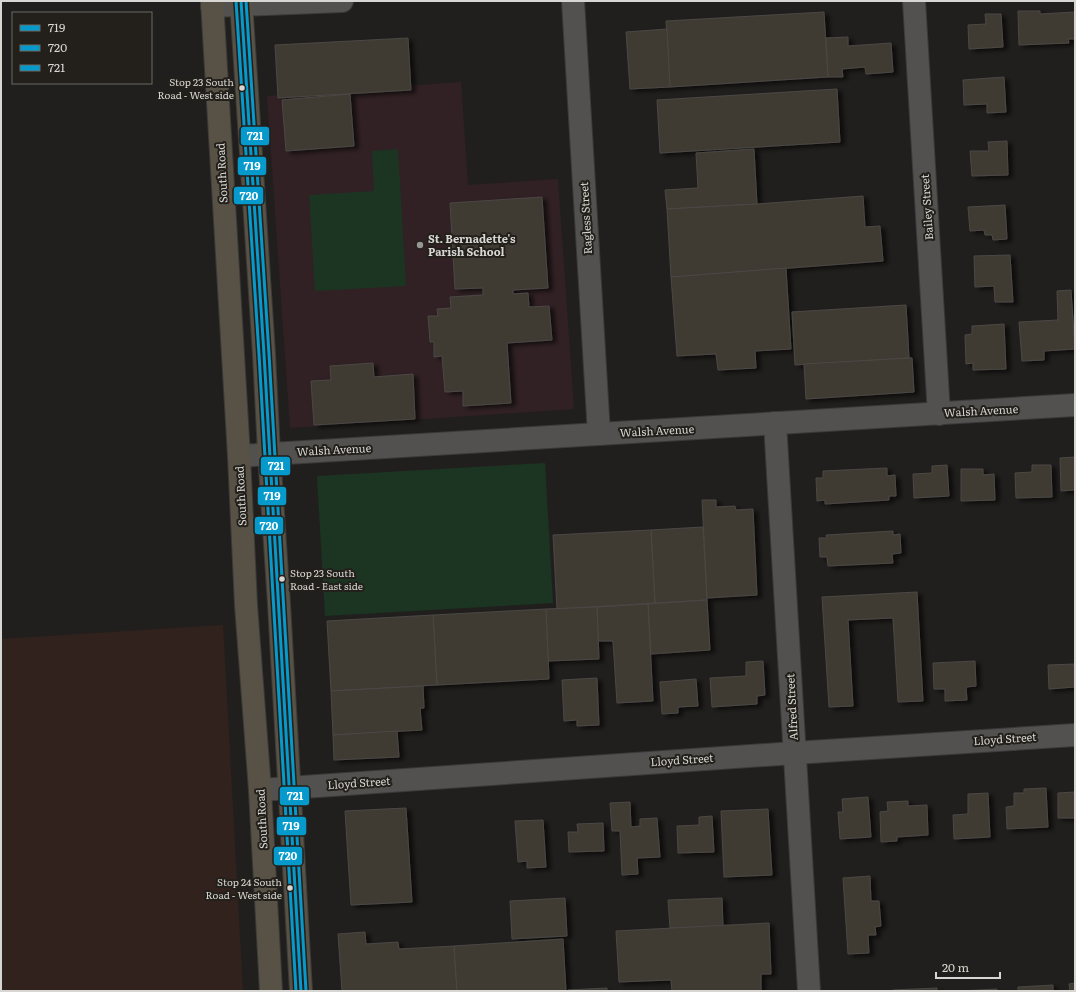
<svg xmlns="http://www.w3.org/2000/svg" width="1076" height="992" viewBox="0 0 1076 992" font-family="Literata,serif">
<style>
.commercial{fill:#32221d}
.education{fill:#312124}
.green{fill:#1c3522}
.building{fill:#413a30;stroke:#4a4846;filter:url(#shadow)}
.lines{fill:none;stroke-linecap:round;stroke-linejoin:round}
.street-casing{stroke:#3b3a38;stroke-width:24}
.highway-casing{stroke:#3b3a38;stroke-width:24}
.street{stroke:#53514f;stroke-width:22}
.highway{stroke:#575245;stroke-width:22}
.bus-1-casing{stroke:#23201b;stroke-width:6}
.bus-2-casing{stroke:#23201b;stroke-width:6}
.bus-3-casing{stroke:#23201b;stroke-width:6}
.bus-1{stroke:#0699cb;stroke-width:3}
.bus-2{stroke:#0699cb;stroke-width:3}
.bus-3{stroke:#0699cb;stroke-width:3}
.bus-dot{fill:#d8d6d2;stroke:#23201b;stroke-width:1.5}
.poi-dot{fill:#989693;stroke:#23201b;stroke-width:1.5}
.labels{text-anchor:middle;stroke-width:4;stroke-linejoin:round;paint-order:stroke}
.bus-label{font-size:10px;fill:#d8d6d2;stroke:#23201b;text-anchor:end}
.street-label{font-size:11px;fill:#d8d6d2;stroke:#23201b}
.poi-label{font-size:11px;font-weight:bold;fill:#d8d6d2;stroke:#23201b;text-anchor:start}
.line-badge{stroke:#23201b;stroke-width:1.5}
.badge-label{font-size:11px;text-anchor:middle;font-weight:bold;fill:#fff}
</style>
<defs>
<filter id="shadow"><feDropShadow dx="4.5" dy="2.5" stdDeviation="2" flood-color="#0009"/></filter>
</defs>
<rect width="100%" height="100%" fill="#211f1d"/>
<!-- commercial -->
<path class="commercial" d="M 223,625 L 243,991 L 1,991 L 1,639 Z"/>
<!-- education -->
<path class="education" d="M 461,82 L 468,185 L 558,179 L 574,409 L 290,428 L 267,96 Z"/>
<!-- green -->
<g class="green">
<path d="M 398,149 L 406,286 L 315,291 L 309,195 L 374,191 L 372,151 Z"/>
<path d="M 545,463 L 553,603 L 325,616 L 317,476 Z"/>
</g>
<!-- building -->
<g class="building">
<path d="M 1018,11 L 1040,11 L 1040,14 L 1075,12 L 1075,39 L 1068,39 L 1069,43 L 1019,45 Z"/>
<path d="M 824,12 L 828,77 L 670,87 L 666,21 Z"/>
<path d="M 985,14 L 1001,14 L 1003,47 L 969,49 L 968,25 L 986,24 Z"/>
<path d="M 667,29 L 670,87 L 630,89 L 626,32 Z"/>
<path d="M 848,37 L 848,46 L 891,43 L 893,72 L 866,74 L 865,67 L 842,69 L 843,77 L 828,77 L 826,38 Z"/>
<path d="M 408,38 L 411,90 L 278,98 L 275,45 Z"/>
<path d="M 1004,77 L 1006,112 L 987,113 L 987,104 L 964,105 L 963,80 Z"/>
<path d="M 837,89 L 840,142 L 660,153 L 657,100 Z"/>
<path d="M 350,94 L 354,146 L 286,151 L 282,100 Z"/>
<path d="M 1007,141 L 1008,175 L 972,176 L 970,151 L 989,151 L 988,142 Z"/>
<path d="M 754,149 L 757,204 L 667,209 L 665,190 L 698,188 L 696,153 Z"/>
<path d="M 863,196 L 865,227 L 880,226 L 883,261 L 671,277 L 667,209 L 757,204 Z"/>
<path d="M 542,197 L 548,288 L 513,290 L 513,294 L 528,293 L 529,307 L 549,306 L 552,340 L 507,343 L 511,403 L 463,406 L 463,391 L 445,392 L 442,356 L 434,357 L 434,342 L 430,342 L 428,316 L 438,316 L 437,309 L 451,308 L 450,297 L 483,295 L 483,288 L 455,289 L 450,203 Z"/>
<path d="M 1005,205 L 1007,239 L 993,240 L 992,235 L 985,235 L 984,230 L 970,231 L 968,207 Z"/>
<path d="M 1010,255 L 1013,302 L 995,302 L 994,286 L 975,287 L 974,256 Z"/>
<path d="M 786,268 L 791,349 L 755,351 L 756,368 L 718,370 L 716,354 L 677,356 L 671,277 Z"/>
<path d="M 1071,290 L 1075,349 L 1044,351 L 1044,360 L 1022,361 L 1019,322 L 1058,320 L 1057,291 Z"/>
<path d="M 906,305 L 909,358 L 795,365 L 792,312 Z"/>
<path d="M 1004,324 L 1006,369 L 973,370 L 973,363 L 966,364 L 965,335 L 972,334 L 972,326 Z"/>
<path d="M 909,358 L 912,358 L 914,392 L 806,399 L 804,364 Z"/>
<path d="M 373,363 L 374,377 L 413,374 L 415,419 L 314,425 L 311,381 L 331,380 L 330,366 Z"/>
<path d="M 1075,457 L 1075,490 L 1061,491 L 1060,458 Z"/>
<path d="M 947,465 L 949,496 L 914,498 L 913,474 L 932,473 L 932,466 Z"/>
<path d="M 1032,465 L 1051,465 L 1052,497 L 1016,498 L 1015,473 L 1032,472 Z"/>
<path d="M 887,468 L 887,476 L 895,475 L 896,496 L 889,496 L 889,500 L 825,504 L 825,500 L 817,501 L 816,478 L 823,478 L 823,471 Z"/>
<path d="M 961,469 L 983,469 L 983,475 L 994,474 L 995,500 L 961,501 Z"/>
<path d="M 702,500 L 716,500 L 716,507 L 735,506 L 736,510 L 753,509 L 757,595 L 707,598 Z"/>
<path d="M 703,527 L 707,600 L 655,603 L 651,530 Z"/>
<path d="M 651,530 L 655,603 L 557,609 L 553,535 Z"/>
<path d="M 893,531 L 893,535 L 900,534 L 901,553 L 892,554 L 893,563 L 828,566 L 827,557 L 820,557 L 819,538 L 827,538 L 826,535 Z"/>
<path d="M 917,592 L 923,701 L 898,702 L 893,618 L 848,620 L 853,706 L 829,707 L 822,597 Z"/>
<path d="M 707,600 L 710,650 L 651,654 L 648,604 Z"/>
<path d="M 648,604 L 653,701 L 617,703 L 613,641 L 598,641 L 597,607 Z"/>
<path d="M 597,607 L 599,659 L 548,661 L 546,609 Z"/>
<path d="M 546,609 L 549,679 L 437,685 L 433,615 Z"/>
<path d="M 433,615 L 437,685 L 331,691 L 327,621 Z"/>
<path d="M 763,661 L 765,695 L 757,696 L 757,704 L 712,707 L 710,678 L 746,676 L 746,662 Z"/>
<path d="M 975,661 L 976,686 L 966,687 L 967,700 L 945,701 L 945,689 L 934,689 L 933,663 Z"/>
<path d="M 1075,664 L 1075,687 L 1049,689 L 1048,665 Z"/>
<path d="M 597,678 L 599,725 L 577,726 L 577,720 L 564,721 L 562,680 Z"/>
<path d="M 696,679 L 698,706 L 678,707 L 678,713 L 662,714 L 660,682 Z"/>
<path d="M 423,686 L 424,708 L 420,708 L 422,730 L 333,735 L 331,691 Z"/>
<path d="M 397,731 L 399,757 L 334,760 L 333,735 Z"/>
<path d="M 1046,788 L 1048,827 L 1007,829 L 1006,807 L 1014,806 L 1014,793 L 1024,793 L 1024,789 Z"/>
<path d="M 1075,792 L 1075,818 L 1058,818 L 1058,793 Z"/>
<path d="M 988,793 L 990,837 L 954,839 L 953,815 L 968,814 L 968,794 Z"/>
<path d="M 868,797 L 871,837 L 840,839 L 838,812 L 843,812 L 842,799 Z"/>
<path d="M 908,801 L 908,806 L 927,805 L 928,835 L 897,837 L 897,841 L 881,842 L 880,812 L 888,811 L 887,802 Z"/>
<path d="M 630,802 L 631,827 L 640,826 L 640,819 L 657,818 L 660,857 L 637,858 L 638,874 L 622,875 L 620,831 L 612,831 L 610,803 Z"/>
<path d="M 406,808 L 412,902 L 351,905 L 345,811 Z"/>
<path d="M 768,809 L 772,875 L 724,877 L 721,811 Z"/>
<path d="M 712,816 L 714,852 L 678,853 L 677,826 L 699,825 L 699,817 Z"/>
<path d="M 543,820 L 546,867 L 527,868 L 527,861 L 518,862 L 515,821 Z"/>
<path d="M 603,823 L 604,851 L 569,852 L 568,832 L 578,832 L 577,824 Z"/>
<path d="M 870,876 L 871,901 L 879,901 L 881,926 L 875,927 L 876,935 L 868,935 L 869,953 L 848,954 L 843,878 Z"/>
<path d="M 565,898 L 567,936 L 512,939 L 510,901 Z"/>
<path d="M 722,898 L 723,926 L 670,928 L 668,900 Z"/>
<path d="M 769,923 L 771,974 L 761,974 L 761,991 L 672,991 L 671,980 L 619,982 L 616,931 Z"/>
<path d="M 365,932 L 366,944 L 398,942 L 399,949 L 454,946 L 457,991 L 342,991 L 338,934 Z"/>
<path d="M 563,939 L 566,991 L 457,991 L 454,946 Z"/>
<path d="M 1075,983 L 1075,991 L 1070,991 L 1069,984 Z"/>
<path d="M 1053,985 L 1053,991 L 1018,991 L 1018,987 Z"/>
<path d="M 607,988 L 607,991 L 568,991 L 568,990 Z"/>
<path d="M 937,988 L 937,991 L 893,991 L 893,990 Z"/>
<path d="M 997,989 L 997,991 L 960,991 Z"/>
</g>
<g class="lines">
<!-- street casing -->
<g class="street-casing">
<g id="street">
<path d="M 573,1 L 599,434"/>
<path d="M 914,1 L 939,414"/>
<path d="M 212,6 L 342,1"/>
<path d="M 775,423 L 809,991"/>
<path d="M 239,456 L 1075,405"/>
<path d="M 260,790 L 794,753 L 1075,735"/>
</g>
</g>
<!-- highway casing -->
<g class="highway-casing">
<g id="highway">
<path d="M 212,1 L 239,456 L 246,605 L 260,790 L 271,991"/>
<path d="M 241,1 L 264,354 L 269,453 L 279,604 L 301,991"/>
</g>
</g>
<!-- street -->
<use href="#street" class="street"/>
<!-- highway -->
<use href="#highway" class="highway"/>
<!-- bus-1 casing -->
<g class="bus-1-casing">
<path id="bus-1" d="M 241,1 L 264,354 L 301,991"/>
</g>
<!-- bus-2 casing -->
<g class="bus-2-casing">
<path id="bus-2" d="M 236,1 L 259,354 L 296,991"/>
</g>
<!-- bus-3 casing -->
<g class="bus-3-casing">
<path id="bus-3" d="M 246,1 L 269,354 L 306,991"/>
</g>
<!-- bus-1 -->
<use href="#bus-1" class="bus-1"/>
<!-- bus-2 -->
<use href="#bus-2" class="bus-2"/>
<!-- bus-3 -->
<use href="#bus-3" class="bus-3"/>
</g>
<!-- markers -->
<g class="bus-dot">
<circle cx="242" cy="88" r="3.5"/>
<circle cx="282" cy="579" r="3.5"/>
<circle cx="290" cy="888" r="3.5"/>
</g>
<circle class="poi-dot" cx="420" cy="245" r="4"/>
<g class="labels">
<!-- bus labels -->
<g class="bus-label">
<text x="234" y="86">Stop 23 South<tspan x="234" dy="13">Road - West side</tspan></text>
<text x="290" y="577" text-anchor="start">Stop 23 South<tspan x="290" dy="13">Road - East side</tspan></text>
<text x="282" y="886">Stop 24 South<tspan x="282" dy="13">Road - West side</tspan></text>
</g>
<!-- street labels -->
<g class="street-label">
<text transform="translate(222 173) rotate(-93)" y="4">South Road</text>
<text transform="translate(927 207) rotate(-94)" y="4">Bailey Street</text>
<text transform="translate(586 218) rotate(-93)" y="4">Ragless Street</text>
<text transform="translate(981 411) rotate(-3)" y="4">Walsh Avenue</text>
<text transform="translate(657 431) rotate(-3)" y="4">Walsh Avenue</text>
<text transform="translate(334 450) rotate(-3)" y="4">Walsh Avenue</text>
<text transform="translate(241 496) rotate(-93)" y="4">South Road</text>
<text transform="translate(792 707) rotate(-93)" y="4">Alfred Street</text>
<text transform="translate(1005 739) rotate(-4)" y="4">Lloyd Street</text>
<text transform="translate(682 760) rotate(-4)" y="4">Lloyd Street</text>
<text transform="translate(359 783) rotate(-4)" y="4">Lloyd Street</text>
<text transform="translate(262 819) rotate(-93)" y="4">South Road</text>
</g>
<!-- poi labels -->
<g class="poi-label">
<text x="428" y="243">St. Bernadette's<tspan x="428" dy="13">Parish School</tspan></text>
</g>
</g>
<g class="line-badge">
<rect x="240" y="126" width="30" height="20" rx="4" fill="#0699cb"/>
<rect x="237" y="156" width="30" height="20" rx="4" fill="#0699cb"/>
<rect x="233" y="186" width="31" height="19" rx="4" fill="#0699cb"/>
<rect x="260" y="456" width="31" height="20" rx="4" fill="#0699cb"/>
<rect x="257" y="486" width="30" height="20" rx="4" fill="#0699cb"/>
<rect x="254" y="516" width="30" height="19" rx="4" fill="#0699cb"/>
<rect x="279" y="786" width="31" height="20" rx="4" fill="#0699cb"/>
<rect x="276" y="816" width="31" height="20" rx="4" fill="#0699cb"/>
<rect x="273" y="846" width="30" height="20" rx="4" fill="#0699cb"/>
</g>
<g class="badge-label">
<text x="255" y="140">721</text>
<text x="252" y="170">719</text>
<text x="249" y="200">720</text>
<text x="276" y="470">721</text>
<text x="272" y="500">719</text>
<text x="269" y="530">720</text>
<text x="295" y="800">721</text>
<text x="291" y="830">719</text>
<text x="288" y="860">720</text>
</g>
<!-- border -->
<rect width="1076" height="992" fill="none" stroke="#d8d6d2" stroke-width="4"/>
<!-- legend -->
<rect x="12" y="12" width="140" height="72" fill="#23201b" stroke="#6b6964"/>
<rect x="20" y="25" width="20" height="6" fill="#0699cb" stroke="#6b6964"/>
<text x="48" y="32" font-size="12" fill="#d8d6d2">719</text>
<rect x="20" y="45" width="20" height="6" fill="#0699cb" stroke="#6b6964"/>
<text x="48" y="52" font-size="12" fill="#d8d6d2">720</text>
<rect x="20" y="65" width="20" height="6" fill="#0699cb" stroke="#6b6964"/>
<text x="48" y="72" font-size="12" fill="#d8d6d2">721</text>
<!-- scale -->
<path d="M936 972v6h64v-6" fill="none" stroke="#d8d6d2" stroke-width="2"/>
<text x="942" y="972" font-size="12" fill="#d8d6d2" stroke="#23201b" stroke-width="3" paint-order="stroke">20 m</text>
</svg>
